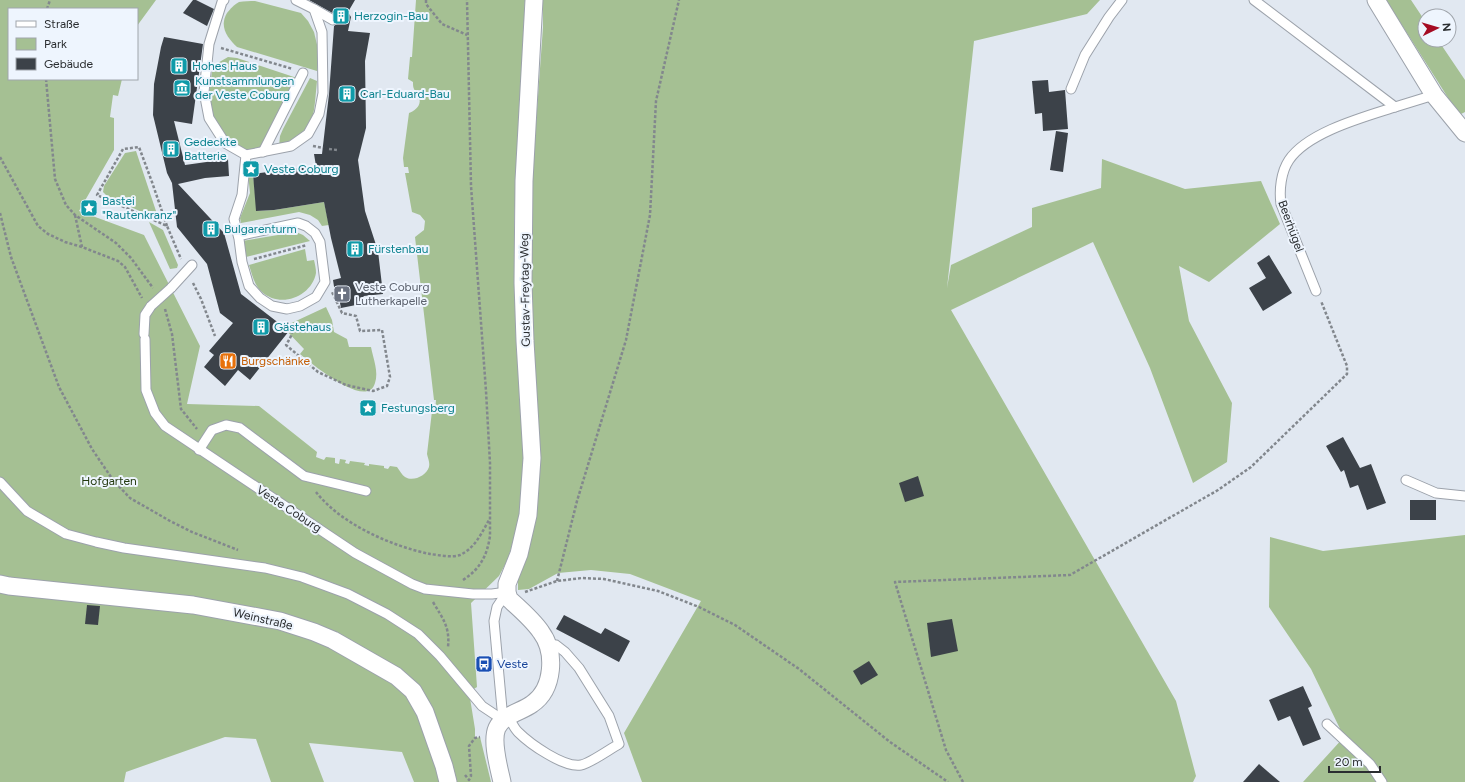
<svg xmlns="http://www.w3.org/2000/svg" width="1465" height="782" viewBox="0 0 1465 782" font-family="Figtree,sans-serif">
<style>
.green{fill:#a5c093}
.building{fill:#3c4249}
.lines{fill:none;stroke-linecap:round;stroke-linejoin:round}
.lane-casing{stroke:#9ca2ab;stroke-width:11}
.street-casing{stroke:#9ca2ab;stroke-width:19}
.path{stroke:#82878d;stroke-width:2.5;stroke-dasharray:3 2;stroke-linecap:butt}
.lane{stroke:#fff;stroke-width:9}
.street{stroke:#fff;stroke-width:17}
.lane-bridge-casing{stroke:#9ca2ab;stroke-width:11;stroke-linecap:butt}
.lane-bridge{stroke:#fff;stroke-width:9}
.labels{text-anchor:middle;stroke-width:4;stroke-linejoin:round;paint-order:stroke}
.culture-label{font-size:12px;fill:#0d838f;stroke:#eef5fe;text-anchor:start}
.street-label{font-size:12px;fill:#2a2d30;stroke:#eef5fe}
.worship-label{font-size:12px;fill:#5b616d;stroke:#eef5fe;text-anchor:start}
.food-label{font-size:12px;fill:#c56008;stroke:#eef5fe;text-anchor:start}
.park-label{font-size:12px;fill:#23390f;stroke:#eef5fe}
.transit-label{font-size:12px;fill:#164399;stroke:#eef5fe;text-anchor:start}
</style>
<rect width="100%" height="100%" fill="#e1e8f1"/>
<!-- green -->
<g class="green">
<path d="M 0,0 L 156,0 L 137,26 L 137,9 L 9,9 L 9,79 L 122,79 L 118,96 L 113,95 L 110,117 L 114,118 L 114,150 L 79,211 L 144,235 L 200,346 L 187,404 L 259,406 L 317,452 L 316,457 L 324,460 L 326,457 L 335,458 L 335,463 L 339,464 L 340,459 L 346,460 L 345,463 L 349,464 L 350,461 L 365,463 L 364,465 L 369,466 L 369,464 L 384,466 L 384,468 L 388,469 L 390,466 L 397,467 C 400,471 402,475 405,477 C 413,482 426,476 429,467 C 430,462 428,459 427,454 L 432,411 L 435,411 L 436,400 L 434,400 L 415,237 L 424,230 L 425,221 L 420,215 L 412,212 L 405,173 L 409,173 L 408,167 L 404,167 L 403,158 L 409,113 C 415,111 422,105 419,98 C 418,94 415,92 414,89 C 413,87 413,85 413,82 L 408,79 L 410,57 L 412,57 L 416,0 L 525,0 L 514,225 L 516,342 L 524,453 L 520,516 L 508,559 L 499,576 L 471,603 L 477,687 L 469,692 L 475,729 L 475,738 L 480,737 L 491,782 L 414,782 L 402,752 L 309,743 L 324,782 L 271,782 L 256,739 L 225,737 L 126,772 L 124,782 L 0,782 Z"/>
<path d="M 543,0 L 1100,0 L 1087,14 L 974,41 L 947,288 L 951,265 L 1032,227 L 1032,208 L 1101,188 L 1102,159 L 1185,189 L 1261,181 L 1280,224 L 1209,282 L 1179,266 L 1189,321 L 1232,403 L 1227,462 L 1193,483 L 1150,368 L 1093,242 L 951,310 L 1176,701 L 1196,776 L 1193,782 L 642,782 L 624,733 L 701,601 L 630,574 L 591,570 L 558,573 L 529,589 L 518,590 L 518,580 L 535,513 L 530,346 L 531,193 L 543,27 Z"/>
<path d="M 1386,0 L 1411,0 L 1425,21 L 1425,40 L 1438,40 L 1465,80 L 1465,112 L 1459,115 Z"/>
<path d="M 255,1 L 301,13 L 308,21 L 314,32 L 319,53 L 317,71 L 237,47 C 227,38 219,26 227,13 C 230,9 235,4 239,2 C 244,1 250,1 255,1 Z"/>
<path d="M 228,57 L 237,58 L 297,78 L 261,147 L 256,154 L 236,151 L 211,115 L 208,99 L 212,72 L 216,64 Z"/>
<path d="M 310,78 L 317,81 C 313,120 317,128 279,146 L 280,136 L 283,129 Z"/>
<path d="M 136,151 L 159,220 L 107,196 L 103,192 L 104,186 L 125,153 Z"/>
<path d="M 248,174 L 253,174 L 257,211 L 274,210 L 324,202 L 329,225 L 322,226 L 318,220 L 310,215 L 299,212 L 241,223 L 240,218 L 250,193 Z"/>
<path d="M 149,222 L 163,230 L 178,265 L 177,268 L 170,269 Z"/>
<path d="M 296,232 L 303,235 L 310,241 L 246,257 L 242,241 Z"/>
<path d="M 305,249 L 307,261 L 314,260 C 315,264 316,269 316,273 C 312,296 281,309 262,292 C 254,285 252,274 249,265 Z"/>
<path d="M 326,307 L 332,320 L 334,332 L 347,339 L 349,347 L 371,347 C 373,358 379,372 375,383 C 367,411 310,362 300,354 L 304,349 L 283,327 Z"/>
<path d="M 1465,535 L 1465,782 L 1303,782 L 1344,737 L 1311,669 L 1269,607 L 1270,537 L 1323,551 Z"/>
</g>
<!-- building -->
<g class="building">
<path d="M 193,0 L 196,0 L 214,9 L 207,26 L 183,13 Z"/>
<path d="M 309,0 L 355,0 L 348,12 L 351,17 L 348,31 L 370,33 L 365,61 L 366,128 L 358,160 L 365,211 L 378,251 L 383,294 L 364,296 L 356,305 L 341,308 L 339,298 L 335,293 L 333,280 L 341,278 L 331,238 L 324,202 L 274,210 L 256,211 L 253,174 L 316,166 L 314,154 L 322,154 L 329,94 L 334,26 L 338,23 L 339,20 L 336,15 Z"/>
<path d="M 164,37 L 203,44 L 192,124 L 174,121 L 185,165 L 228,159 L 229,176 L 205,178 L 178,184 L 224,233 L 241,294 L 289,331 L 250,380 L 238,370 L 225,386 L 204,367 L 214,355 L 209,351 L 233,323 L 220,313 L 207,264 L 177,227 L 172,183 L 167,173 L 153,115 L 154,84 L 161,47 Z"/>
<path d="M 1048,80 L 1049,92 L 1065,90 L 1068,129 L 1043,131 L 1042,113 L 1035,114 L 1032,81 Z"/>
<path d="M 1056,131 L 1068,133 L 1063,172 L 1050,170 Z"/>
<path d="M 1269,255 L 1292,293 L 1263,311 L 1249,288 L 1266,278 L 1257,263 Z"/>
<path d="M 1343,437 L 1360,468 L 1371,464 L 1386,503 L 1367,510 L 1358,485 L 1350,488 L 1344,470 L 1341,472 L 1326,446 Z"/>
<path d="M 918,476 L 924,496 L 905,502 L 899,483 Z"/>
<rect x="1410" y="500" width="26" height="20"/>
<path d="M 87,605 L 100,606 L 98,625 L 85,624 Z"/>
<path d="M 564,615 L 601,634 L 605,628 L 630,641 L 619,662 L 556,629 Z"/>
<path d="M 952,619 L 958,651 L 931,657 L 927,623 Z"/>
<path d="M 869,661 L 878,675 L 861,685 L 853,671 Z"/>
<path d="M 1303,686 L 1312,706 L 1308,708 L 1321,739 L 1303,746 L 1290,716 L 1278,721 L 1269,700 Z"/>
<path d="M 1259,764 L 1280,782 L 1243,782 Z"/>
</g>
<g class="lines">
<!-- lane casing -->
<g class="lane-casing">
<g id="lane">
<path d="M 224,0 L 222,2 L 209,44 L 204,92 L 209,118 L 225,143 L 246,155 L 291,146 L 308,134 L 319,114 L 323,93 L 322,32 L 314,9"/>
<path d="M 296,0 L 314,9 L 333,20"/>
<path d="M 1254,0 L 1395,107 L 1434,95"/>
<path d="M 1071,89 L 1085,55 L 1109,17 L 1122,0"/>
<path d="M 263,152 L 303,73"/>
<path d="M 242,235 L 298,223 L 306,226 L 315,233 L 320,242 L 325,282 L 316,297 L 300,306 L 287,309 L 272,306 L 260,298 L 249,286 L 242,262 L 239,239 L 234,219 L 242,195 L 246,155"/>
<path d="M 171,288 L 192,265"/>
<path d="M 1316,291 L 1281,204 C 1279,190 1281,172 1289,160 C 1308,132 1364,117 1395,107"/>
<path d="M 144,334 L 145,315 L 151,306"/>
<path d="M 145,339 L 146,390 L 155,413 L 165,426 L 355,553 L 412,584 L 425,589 L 473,594 L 492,594 L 507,592"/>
<path d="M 199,450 L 212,430 L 226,425 L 240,428 L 304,476 L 366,491"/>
<path d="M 1406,480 L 1436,493 L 1465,496"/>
<path d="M 0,482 L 27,511 L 66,534 L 96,542 L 124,548 L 265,568 L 302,577 L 348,594 L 387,614 L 418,634 L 440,656 L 482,706 L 503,720"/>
<path d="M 508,716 C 511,721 514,728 518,732 C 530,744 564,768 581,765 C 589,764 610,749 619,744 L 609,716 L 579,668 L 565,652 L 556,645 L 547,644"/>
<path d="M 503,720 L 494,621 L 497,607 L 507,592"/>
<path d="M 1327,724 L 1370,764 L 1382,782"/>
</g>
</g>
<!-- street casing -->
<g class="street-casing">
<g id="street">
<path d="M 1376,0 L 1434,95 L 1465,133"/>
<path d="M 0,584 L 9,586 L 193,605 L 280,621 L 314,632 L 333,640 L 396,676 L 413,691 L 425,712 L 444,766 L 448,782"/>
<path d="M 502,782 C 499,768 491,741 497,728 C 503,715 521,712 532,704 C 554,689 556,652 541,632 C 533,620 520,609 509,599 L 507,592 L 507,584 L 519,554 L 528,515 L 532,458 L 525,341 L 523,283 L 524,181 L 534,0"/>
</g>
</g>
<!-- path -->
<g class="path">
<path d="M 426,0 L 426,4 L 442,24 L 467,35"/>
<path d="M 47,9 L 50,0"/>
<path d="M 221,48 L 293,69"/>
<path d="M 46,79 L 55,179 L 66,205 L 75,215 L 116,243 L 131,258 L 153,288"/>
<path d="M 313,146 L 323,148"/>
<path d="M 329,149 L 337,150"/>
<path d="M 0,157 L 38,226 L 48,234 L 65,242 L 82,247 L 118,261 L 125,267 L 142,298"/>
<path d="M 0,213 L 11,257 L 59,387 L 92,449 L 113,480 L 130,498 L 170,521 L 192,532 L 238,550"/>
<path d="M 75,215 L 82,247"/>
<path d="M 167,226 L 152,182 L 139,147 L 123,149 L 97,195 L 167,226 L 181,259"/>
<path d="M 254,259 L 307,245"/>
<path d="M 193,283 L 201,299 L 215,336"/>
<path d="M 165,309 L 172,334 L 181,409 L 197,429"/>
<path d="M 287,322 C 295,331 292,335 286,345 L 318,372 L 346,385 L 373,391 L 387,386 L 390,377 L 382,330 L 360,331 L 356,316 L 342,313 L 332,292"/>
<path d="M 316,492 C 341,524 391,546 430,554 C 438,555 452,558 460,555 C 475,548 481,534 489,520"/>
<path d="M 463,580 C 480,569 487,556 490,536 L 490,463 L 486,391 L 471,186 L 467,0"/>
<path d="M 557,581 L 577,501 L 626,340 L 650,215 L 656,101 L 679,0"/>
<path d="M 525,592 L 557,581 L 582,578 L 604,579 L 658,591 L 699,607 L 735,625 L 799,669 L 890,742 L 948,782"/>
<path d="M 433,602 C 443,619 450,627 448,647"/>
<path d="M 465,775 L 469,780 L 471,776 L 469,746 L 475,738 L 480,737"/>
<path d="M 963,782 L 946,750 L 895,582 L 1070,575 L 1218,490 L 1251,467 L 1347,374 L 1347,366 L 1321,301"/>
</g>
<!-- lane -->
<use href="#lane" class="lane"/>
<!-- street -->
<use href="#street" class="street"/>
<!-- lane-bridge casing -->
<g class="lane-bridge-casing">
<path id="lane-bridge" d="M 151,306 L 171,288"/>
</g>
<!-- lane-bridge -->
<use href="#lane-bridge" class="lane-bridge"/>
</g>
<!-- icons -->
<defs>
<g id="building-square" transform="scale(0.9)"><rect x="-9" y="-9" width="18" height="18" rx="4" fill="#0f9aa8" stroke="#eef5fe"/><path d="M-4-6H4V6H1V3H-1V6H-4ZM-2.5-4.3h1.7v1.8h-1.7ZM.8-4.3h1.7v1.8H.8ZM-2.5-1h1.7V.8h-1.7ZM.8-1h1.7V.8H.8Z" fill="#fff"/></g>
<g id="museum-square" transform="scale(0.9)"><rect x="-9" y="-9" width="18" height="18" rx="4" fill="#0f9aa8" stroke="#eef5fe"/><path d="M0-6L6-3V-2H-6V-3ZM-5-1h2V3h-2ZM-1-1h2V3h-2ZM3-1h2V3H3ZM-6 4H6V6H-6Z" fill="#fff"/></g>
<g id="sight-square" transform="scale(0.9)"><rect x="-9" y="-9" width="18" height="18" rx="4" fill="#0f9aa8" stroke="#eef5fe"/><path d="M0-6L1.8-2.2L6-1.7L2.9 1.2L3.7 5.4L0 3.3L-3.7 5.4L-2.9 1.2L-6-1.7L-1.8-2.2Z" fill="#fff"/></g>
<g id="church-square" transform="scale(0.9)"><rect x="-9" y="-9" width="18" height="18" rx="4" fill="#6b7280" stroke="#eef5fe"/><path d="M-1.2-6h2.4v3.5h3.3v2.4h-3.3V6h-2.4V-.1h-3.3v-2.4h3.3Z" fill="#fff"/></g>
<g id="restaurant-square" transform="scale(0.9)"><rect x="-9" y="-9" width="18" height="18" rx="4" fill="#e8710a" stroke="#eef5fe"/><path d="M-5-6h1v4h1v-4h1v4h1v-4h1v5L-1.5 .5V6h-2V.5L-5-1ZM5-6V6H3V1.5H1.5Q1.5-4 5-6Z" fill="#fff"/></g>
<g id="bus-square" transform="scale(0.9)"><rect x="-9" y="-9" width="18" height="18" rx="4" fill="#1a4fb4" stroke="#eef5fe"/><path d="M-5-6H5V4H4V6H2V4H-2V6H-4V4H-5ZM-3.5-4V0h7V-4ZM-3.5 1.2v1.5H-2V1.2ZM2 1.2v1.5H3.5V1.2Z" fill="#fff"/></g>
</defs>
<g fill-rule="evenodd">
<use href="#building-square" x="341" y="16"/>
<use href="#building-square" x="179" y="66"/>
<use href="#museum-square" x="182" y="88"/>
<use href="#building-square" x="347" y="94"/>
<use href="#building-square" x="171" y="149"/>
<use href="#sight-square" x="251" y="169"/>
<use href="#sight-square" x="89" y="208"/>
<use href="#building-square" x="211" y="229"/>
<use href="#building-square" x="355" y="249"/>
<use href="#church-square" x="342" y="294"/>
<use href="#building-square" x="261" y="327"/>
<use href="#restaurant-square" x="228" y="361"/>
<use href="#sight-square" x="368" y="408"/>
<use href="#bus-square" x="484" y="664"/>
</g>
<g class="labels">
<!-- culture labels -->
<g class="culture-label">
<text x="354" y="20">Herzogin-Bau</text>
<text x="192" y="70">Hohes Haus</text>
<text x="195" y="85">Kunstsammlungen<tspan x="195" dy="14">der Veste Coburg</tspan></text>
<text x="360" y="98">Carl-Eduard-Bau</text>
<text x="184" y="146">Gedeckte<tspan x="184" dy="14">Batterie</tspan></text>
<text x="264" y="173">Veste Coburg</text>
<text x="102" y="205">Bastei<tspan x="102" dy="14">"Rautenkranz"</tspan></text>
<text x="224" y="233">Bulgarenturm</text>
<text x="368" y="253">Fürstenbau</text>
<text x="274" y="331">Gästehaus</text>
<text x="381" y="412">Festungsberg</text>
</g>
<!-- street labels -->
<g class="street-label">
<text transform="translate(1291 226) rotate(70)" y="4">Beerhügel</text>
<text transform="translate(525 290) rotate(-91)" y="4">Gustav-Freytag-Weg</text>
<text transform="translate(289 509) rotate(33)" y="4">Veste Coburg</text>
<text transform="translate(263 619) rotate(13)" y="4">Weinstraße</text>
</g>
<!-- worship labels -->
<g class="worship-label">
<text x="355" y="291">Veste Coburg<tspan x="355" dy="14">Lutherkapelle</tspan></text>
</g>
<!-- food labels -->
<g class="food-label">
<text x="241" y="365">Burgschänke</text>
</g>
<!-- park labels -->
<g class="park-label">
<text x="109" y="485">Hofgarten</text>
</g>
<!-- transit labels -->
<g class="transit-label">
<text x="497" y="668">Veste</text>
</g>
</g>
<!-- legend -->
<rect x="8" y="8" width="130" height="72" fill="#eef5fe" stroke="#a0a5ac"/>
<rect x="16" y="21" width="20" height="6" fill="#ffffff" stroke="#a0a5ac"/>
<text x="44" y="28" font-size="12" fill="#2a2d30">Straße</text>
<rect x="16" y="38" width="20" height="12" fill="#a5c093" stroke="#a0a5ac"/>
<text x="44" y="48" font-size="12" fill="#2a2d30">Park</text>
<rect x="16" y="58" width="20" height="12" fill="#3c4249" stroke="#a0a5ac"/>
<text x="44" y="68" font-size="12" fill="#2a2d30">Gebäude</text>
<!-- north arrow -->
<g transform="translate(1437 28) rotate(85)"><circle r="19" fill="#eef5fe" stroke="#a0a5ac"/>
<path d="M0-3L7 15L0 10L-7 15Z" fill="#a50b23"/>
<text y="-6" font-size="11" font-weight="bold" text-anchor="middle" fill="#2a2d30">N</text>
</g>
<!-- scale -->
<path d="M1329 766v6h51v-6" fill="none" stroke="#2a2d30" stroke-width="2"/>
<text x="1335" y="766" font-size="12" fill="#2a2d30" stroke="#eef5fe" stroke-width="3" paint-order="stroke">20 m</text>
</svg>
